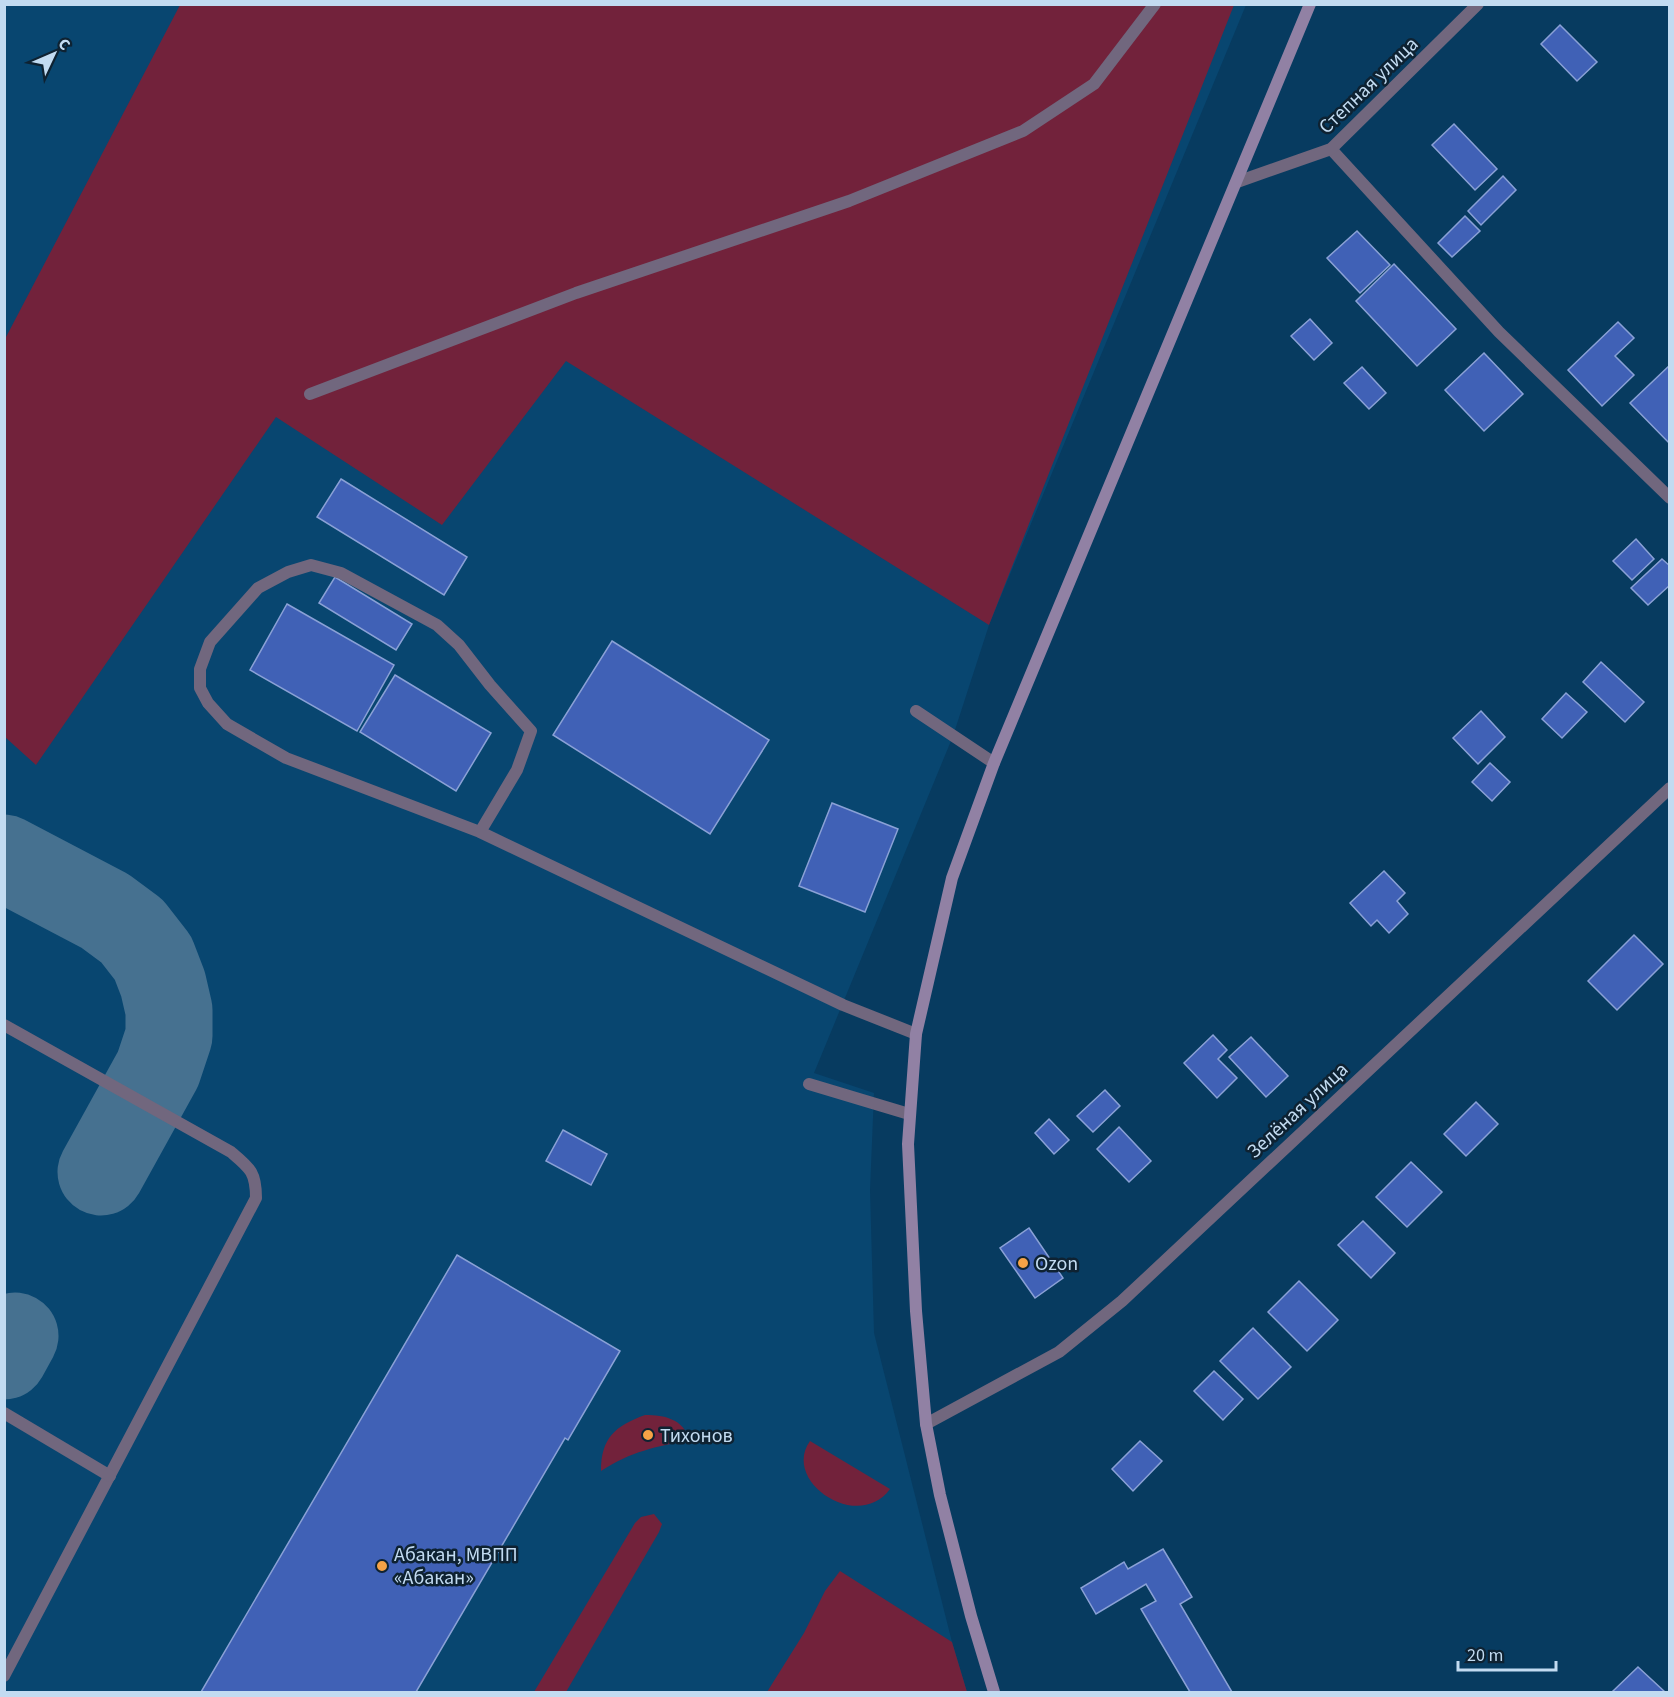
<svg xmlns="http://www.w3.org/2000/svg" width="1674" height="1697" viewBox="0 0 1674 1697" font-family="'Source Sans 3',sans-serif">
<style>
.built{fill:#084670}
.green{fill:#72223b}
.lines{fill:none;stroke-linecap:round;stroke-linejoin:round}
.taxiway{stroke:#467190;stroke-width:87}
.building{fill:#4061b6;stroke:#8aa1d6;stroke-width:1.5}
.service{stroke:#71677e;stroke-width:12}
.minor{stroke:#71677e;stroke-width:12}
.secondary{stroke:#9181a4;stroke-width:12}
.poi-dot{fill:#f5a246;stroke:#0e2232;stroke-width:2}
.labels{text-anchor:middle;stroke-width:5;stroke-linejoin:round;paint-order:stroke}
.street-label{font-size:20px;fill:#c2dbf1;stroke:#0e2232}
.poi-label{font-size:20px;fill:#c2dbf1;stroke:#0e2232;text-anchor:start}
</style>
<rect width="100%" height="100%" fill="#073b60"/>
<!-- built -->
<path class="built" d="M 5,5 L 1246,5 L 989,625 L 953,736 L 814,1073 L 874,1093 L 870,1190 L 874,1333 L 952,1642 L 967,1692 L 5,1692 Z"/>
<!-- green -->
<g class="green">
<path d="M 180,5 L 1234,5 L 989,625 L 566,361 L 442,525 L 276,417 L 36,765 L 5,737 L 5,339 Z"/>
<path d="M 645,1415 C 665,1415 683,1419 690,1440 C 655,1447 632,1451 601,1471 C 601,1438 615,1426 645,1415 Z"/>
<path d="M 810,1441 L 890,1489 C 858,1533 781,1481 810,1441 Z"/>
<path d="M 654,1514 L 662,1524 L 659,1532 L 566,1692 L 534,1692 L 635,1523 L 641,1517 Z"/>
<path d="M 840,1571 L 952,1642 L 967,1692 L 767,1692 L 804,1633 L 825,1591 Z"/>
</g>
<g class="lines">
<!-- taxiway -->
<g class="taxiway">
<path d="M 4,858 L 105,911 L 132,931 L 153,958 L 163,984 L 169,1010 L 169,1036 L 158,1069 L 101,1172"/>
<path d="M 4,1356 L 15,1336"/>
</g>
</g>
<!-- building -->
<g class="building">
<path d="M 1560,25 L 1597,62 L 1577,81 L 1541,44 Z"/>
<path d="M 1454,124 L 1497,169 L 1475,190 L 1432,145 Z"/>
<path d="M 1503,176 L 1516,190 L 1481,225 L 1468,211 Z"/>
<path d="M 1465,216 L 1480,231 L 1452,257 L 1438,243 Z"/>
<path d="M 1357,231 L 1390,265 L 1360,293 L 1327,258 Z"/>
<path d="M 1394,264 L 1456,329 L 1417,366 L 1356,301 Z"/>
<path d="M 1310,319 L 1332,343 L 1314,360 L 1291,336 Z"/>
<path d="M 1618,322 L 1634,338 L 1615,356 L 1634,375 L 1602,406 L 1568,370 Z"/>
<path d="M 1484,353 L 1523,394 L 1484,431 L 1445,390 Z"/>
<path d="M 1670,365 L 1670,444 L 1630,403 Z"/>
<path d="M 1362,367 L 1386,393 L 1369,409 L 1344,383 Z"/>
<path d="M 341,479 L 467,557 L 444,595 L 317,517 Z"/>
<path d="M 1636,539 L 1654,559 L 1632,580 L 1613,561 Z"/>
<path d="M 1662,559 L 1670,566 L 1670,585 L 1648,605 L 1631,588 Z"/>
<path d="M 335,577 L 412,624 L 396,650 L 319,603 Z"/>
<path d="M 287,604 L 394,665 L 357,731 L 250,670 Z"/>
<path d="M 612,641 L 769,740 L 710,834 L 553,735 Z"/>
<path d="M 1601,662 L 1644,702 L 1625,722 L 1583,682 Z"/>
<path d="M 395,675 L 491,733 L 456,791 L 360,732 Z"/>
<path d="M 1566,693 L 1587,712 L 1562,738 L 1542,719 Z"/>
<path d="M 1481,711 L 1505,737 L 1478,764 L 1453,738 Z"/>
<path d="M 1490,763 L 1510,782 L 1492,801 L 1472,782 Z"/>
<path d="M 832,803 L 898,829 L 865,912 L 799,886 Z"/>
<path d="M 1384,871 L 1405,893 L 1397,901 L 1408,914 L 1389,933 L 1377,920 L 1371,926 L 1350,903 Z"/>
<path d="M 1634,935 L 1663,964 L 1617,1010 L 1588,981 Z"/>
<path d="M 1213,1035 L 1227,1050 L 1218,1059 L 1237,1078 L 1217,1098 L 1184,1063 Z"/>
<path d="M 1251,1037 L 1288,1076 L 1266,1097 L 1229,1057 Z"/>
<path d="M 1105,1090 L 1120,1106 L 1093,1132 L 1077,1116 Z"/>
<path d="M 1476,1102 L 1498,1124 L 1466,1156 L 1444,1134 Z"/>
<path d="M 1049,1119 L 1069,1140 L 1054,1154 L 1035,1133 Z"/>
<path d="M 1119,1127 L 1151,1161 L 1129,1182 L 1097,1149 Z"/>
<path d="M 563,1130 L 607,1154 L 591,1185 L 546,1161 Z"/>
<path d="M 1411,1162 L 1442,1192 L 1407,1227 L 1376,1197 Z"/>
<path d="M 1363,1221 L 1395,1253 L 1371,1278 L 1338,1245 Z"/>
<path d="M 1029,1228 L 1063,1278 L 1035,1298 L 1000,1248 Z"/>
<path d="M 457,1255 L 620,1351 L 568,1440 L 565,1438 L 416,1692 L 201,1692 Z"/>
<path d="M 1299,1281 L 1338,1320 L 1307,1351 L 1268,1312 Z"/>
<path d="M 1253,1328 L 1291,1367 L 1258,1399 L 1220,1361 Z"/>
<path d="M 1214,1371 L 1243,1399 L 1223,1420 L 1194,1391 Z"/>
<path d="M 1140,1441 L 1162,1461 L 1133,1491 L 1112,1469 Z"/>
<path d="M 1163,1549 L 1192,1597 L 1180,1604 L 1232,1692 L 1190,1692 L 1141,1609 L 1156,1601 L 1146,1584 L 1096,1614 L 1081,1588 L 1124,1562 L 1128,1569 Z"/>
<path d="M 1638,1667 L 1665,1692 L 1612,1692 Z"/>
</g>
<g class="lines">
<!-- service -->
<g class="service">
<path d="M 310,394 L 576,293 L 849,201 L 1023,131 L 1094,84 L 1155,4"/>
<path d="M 916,711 L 994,763"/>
<path d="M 480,832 L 517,770 L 531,731 L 490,685 L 459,645 L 437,625 L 341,573 L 311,565 L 288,572 L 258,588 L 210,642 L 200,669 L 200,688 L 208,703 L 227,724 L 286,758 L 480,832 L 843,1005 L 916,1034"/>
<path d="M 4,1025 L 231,1152 C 250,1168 256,1172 256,1198 L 4,1676"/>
<path d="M 809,1084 L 909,1114"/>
<path d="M 4,1413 L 110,1476"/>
</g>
<!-- minor -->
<g class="minor">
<path d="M 1331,149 L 1499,332 L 1670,498"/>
<path d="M 1237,182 L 1331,149 L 1478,4"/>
<path d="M 926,1424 L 1059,1352 L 1122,1301 L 1670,788"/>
</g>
<!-- secondary -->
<path class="secondary" d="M 994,1692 L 971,1616 L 940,1495 L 926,1424 L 916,1311 L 908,1144 L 916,1034 L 952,878 L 994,763 L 1310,4"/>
</g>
<!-- markers -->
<g class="poi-dot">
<circle cx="1023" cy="1263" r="6"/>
<circle cx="648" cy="1435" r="6"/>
<circle cx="382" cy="1566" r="6"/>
</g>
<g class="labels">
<!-- street labels -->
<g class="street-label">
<text transform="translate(1368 85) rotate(-44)" y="7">Степная улица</text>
<text transform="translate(1297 1110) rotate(-43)" y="7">Зелёная улица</text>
</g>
<!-- poi labels -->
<g class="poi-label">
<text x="1035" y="1270">Ozon</text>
<text x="660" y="1442">Тихонов</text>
<text x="394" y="1561">Абакан, МВПП<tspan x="394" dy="23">«Абакан»</tspan></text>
</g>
</g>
<!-- border -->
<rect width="1674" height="1697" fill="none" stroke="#c2dbf1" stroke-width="12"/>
<!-- north arrow -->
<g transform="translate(54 54) rotate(46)" stroke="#0e2232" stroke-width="4.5" paint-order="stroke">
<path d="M0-4.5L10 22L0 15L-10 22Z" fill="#c2dbf1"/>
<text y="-9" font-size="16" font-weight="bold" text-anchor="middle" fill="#c2dbf1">С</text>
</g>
<!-- scale -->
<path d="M1458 1661v9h98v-9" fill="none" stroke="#c2dbf1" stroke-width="3"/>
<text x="1467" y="1661" font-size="18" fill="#c2dbf1" stroke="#0e2232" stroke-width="4.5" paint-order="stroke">20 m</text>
</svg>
